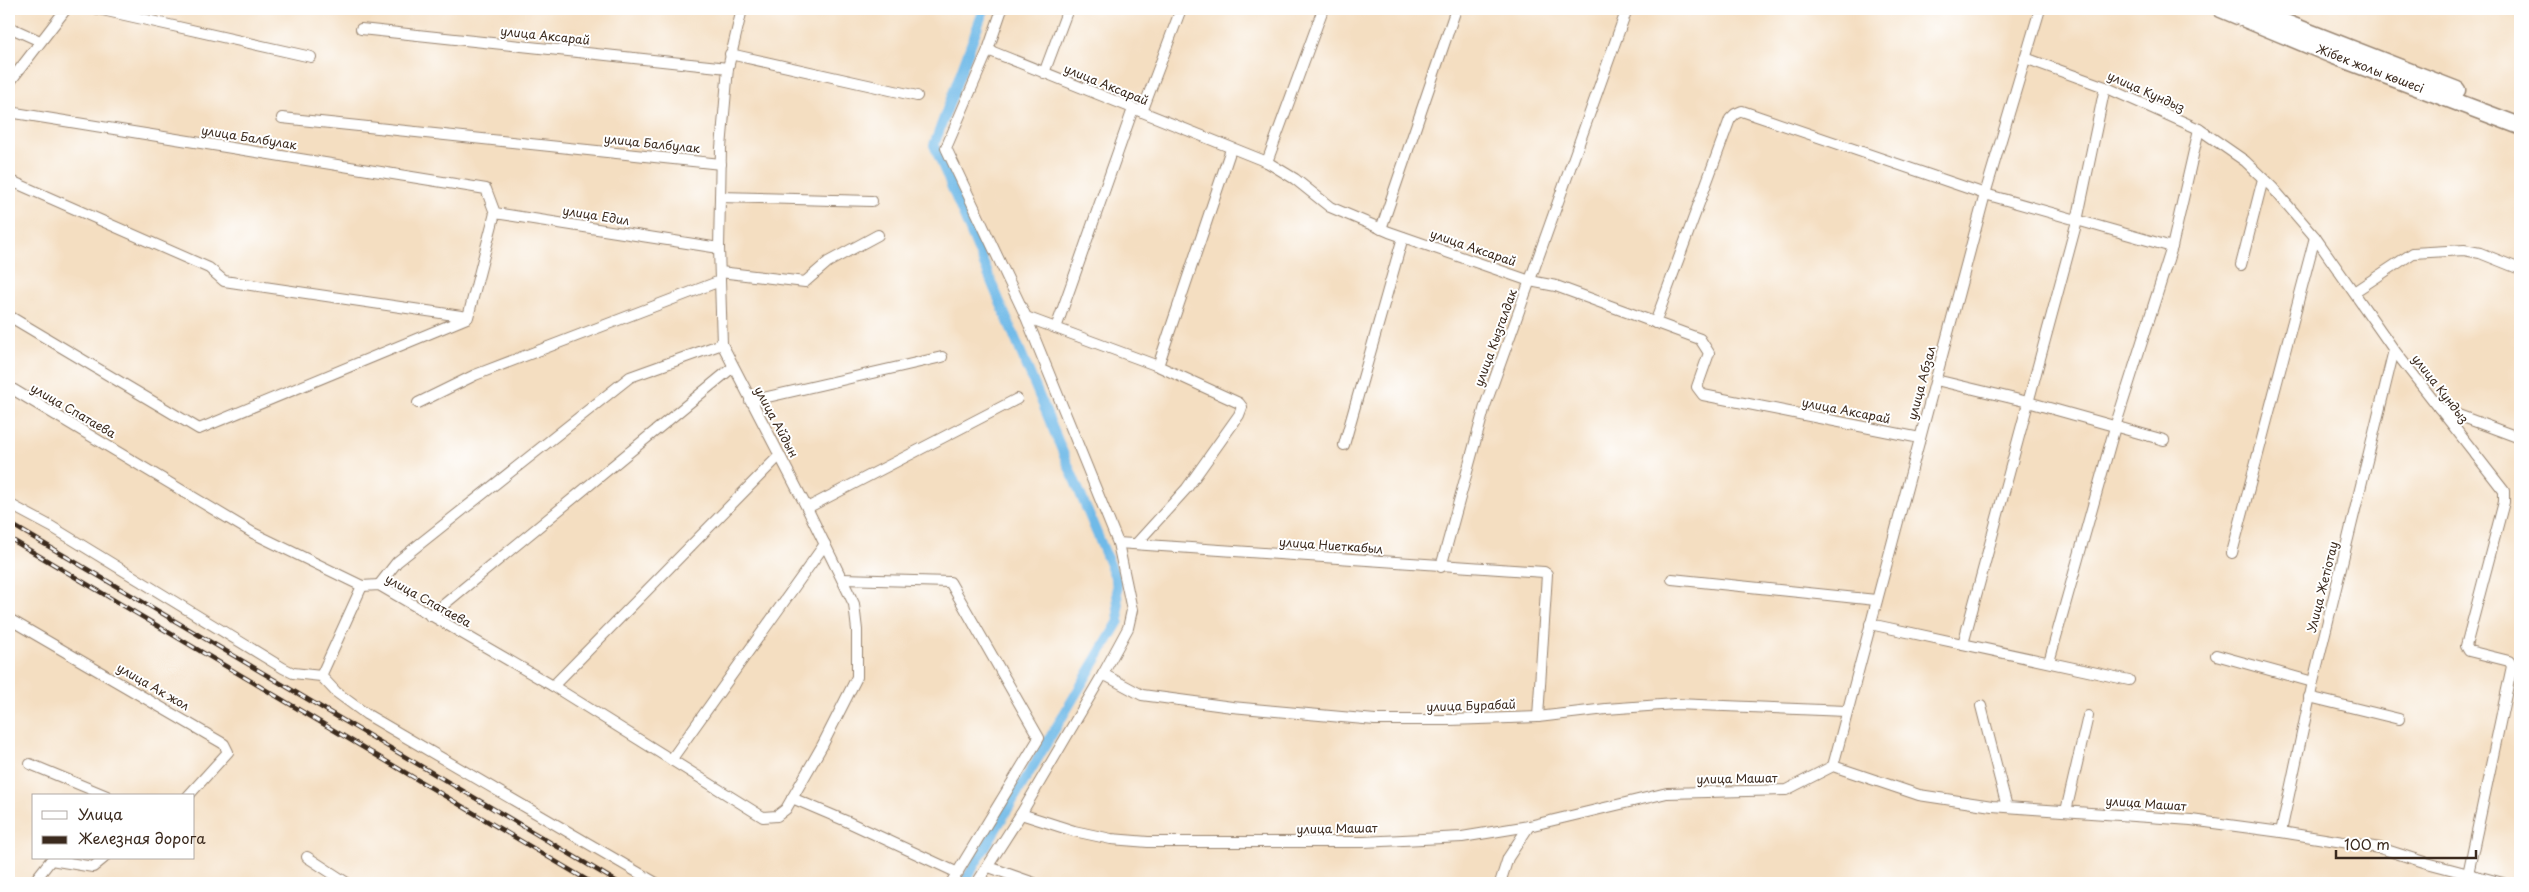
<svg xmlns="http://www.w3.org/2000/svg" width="2529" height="892" viewBox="0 0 2529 892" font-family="'Playpen Sans',sans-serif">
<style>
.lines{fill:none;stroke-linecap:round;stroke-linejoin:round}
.canal{stroke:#6fbae8;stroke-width:10}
.street-casing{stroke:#988470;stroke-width:12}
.primary-casing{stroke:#988470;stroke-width:19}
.street{stroke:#fff;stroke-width:10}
.primary{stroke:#fff;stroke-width:16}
.rail-casing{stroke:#3b2a1e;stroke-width:4.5}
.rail{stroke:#fff;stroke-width:2.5;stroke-dasharray:8;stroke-linecap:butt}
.labels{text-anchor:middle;stroke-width:4;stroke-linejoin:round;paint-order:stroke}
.street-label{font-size:12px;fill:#3b2a1e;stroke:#fff}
</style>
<rect width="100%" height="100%" fill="#fff"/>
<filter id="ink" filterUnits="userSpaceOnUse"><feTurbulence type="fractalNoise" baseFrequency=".02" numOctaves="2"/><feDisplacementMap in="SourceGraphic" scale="10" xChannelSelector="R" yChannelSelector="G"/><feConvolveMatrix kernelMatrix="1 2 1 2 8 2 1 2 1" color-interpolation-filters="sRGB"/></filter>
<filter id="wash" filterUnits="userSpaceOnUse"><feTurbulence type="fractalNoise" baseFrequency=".0096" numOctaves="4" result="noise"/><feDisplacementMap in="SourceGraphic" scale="20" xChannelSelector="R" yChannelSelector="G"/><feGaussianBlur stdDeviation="1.12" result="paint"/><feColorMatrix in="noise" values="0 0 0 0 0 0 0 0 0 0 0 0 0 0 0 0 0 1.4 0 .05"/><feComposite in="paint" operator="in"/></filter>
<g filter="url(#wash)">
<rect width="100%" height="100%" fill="#f4dec1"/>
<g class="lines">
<!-- canal -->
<path class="canal" d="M 964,883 L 1119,621 L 1116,579 L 934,145 L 984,9"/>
</g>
</g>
<g filter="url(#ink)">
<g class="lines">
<!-- street casing -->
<g class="street-casing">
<g id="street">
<path d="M 98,9 L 311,57"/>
<path d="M 9,27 L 40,41"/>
<path d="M 361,29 L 728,68"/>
<path d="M 988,50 L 1267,162 L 1295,179 L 1330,207 L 1389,232 L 1530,281 L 1556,286 L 1700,339 L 1709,353 L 1697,387 L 1703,395 L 1920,438"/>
<path d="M 730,54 L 917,96"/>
<path d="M 2025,58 L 2105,87 L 2199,129 L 2245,161 L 2272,187 L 2315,237 L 2394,350 L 2504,491 L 2504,502 L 2466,646 L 2469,651 L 2509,661 L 2512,666 L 2468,874"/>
<path d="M 1044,73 L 1068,9"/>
<path d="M 9,83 L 66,9"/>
<path d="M 9,112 L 486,189 L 495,213 L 719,248"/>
<path d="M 1142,112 L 1181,9"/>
<path d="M 282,118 L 721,164"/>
<path d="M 1267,162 L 1323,9"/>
<path d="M 9,180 L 209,268 L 224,281 L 468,317 L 495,213"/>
<path d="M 720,197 L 872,201"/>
<path d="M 1381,229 L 1456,9"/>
<path d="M 2241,265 L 2263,179"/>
<path d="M 720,272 L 805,282 L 828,262 L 878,235"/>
<path d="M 2354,292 L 2413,253 L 2464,250 L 2480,253 L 2520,269"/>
<path d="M 9,316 L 199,429 L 467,318"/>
<path d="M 1026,317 L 1158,366 L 1239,403 L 1242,407 L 1239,415 L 1187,488 L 1136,544"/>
<path d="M 1655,323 L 1730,119 L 1735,114 L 1742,111 L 1985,194 L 2172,247"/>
<path d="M 1056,328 L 1133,109"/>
<path d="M 1158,366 L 1231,149"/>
<path d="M 1936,380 L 2028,402 L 2164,440"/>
<path d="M 9,387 L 253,533 L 362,586 L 379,585 L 553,686 L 763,817 L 777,816 L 786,809 L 822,746 L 857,677 L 857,630 L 854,604 L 807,508 L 722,344 L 719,248 L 721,148 L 728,68 L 742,9"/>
<path d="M 750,401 L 942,357"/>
<path d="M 418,403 L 475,375 L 720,281"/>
<path d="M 2439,408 L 2520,438"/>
<path d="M 1344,445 L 1403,237"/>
<path d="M 9,504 L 52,527 L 283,668 L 293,673 L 321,676 L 336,692 L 366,714 L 656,883"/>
<path d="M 807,508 L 1017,399"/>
<path d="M 1118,543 L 1544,572 L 1547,574 L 1538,717"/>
<path d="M 2232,553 L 2315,237"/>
<path d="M 1441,567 L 1485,406 L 1627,9"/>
<path d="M 842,579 L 950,582 L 1039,738 L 951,883"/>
<path d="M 1672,579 L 1876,600"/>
<path d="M 379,585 L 397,562 L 630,377 L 722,344"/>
<path d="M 430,616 L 733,367"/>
<path d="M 9,619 L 224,744 L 228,752 L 188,796"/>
<path d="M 1870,624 L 2129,680"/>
<path d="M 1963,644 L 2077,221 L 2105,87"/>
<path d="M 2216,655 L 2313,682"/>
<path d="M 2049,662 L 2115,427 L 2172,247 L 2199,129"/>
<path d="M 1103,674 L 1142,695 L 1232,707 L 1375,720 L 1449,720 L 1538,717 L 1606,709 L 1675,704 L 1846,711"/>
<path d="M 321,676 L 362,586"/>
<path d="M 553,686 L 779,456"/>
<path d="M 2309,697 L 2399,719"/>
<path d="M 1981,706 L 2007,807"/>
<path d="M 671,760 L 825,544"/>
<path d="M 30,764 L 107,796"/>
<path d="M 1833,766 L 1985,194 L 2040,9"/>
<path d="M 792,798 L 846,821 L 958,873"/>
<path d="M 2066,811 L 2088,716"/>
<path d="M 1021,814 L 1074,831 L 1111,839 L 1148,842 L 1363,842 L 1462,837 L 1529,826 L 1667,793 L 1786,790 L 1833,766 L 1919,795 L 1992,806 L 2191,820 L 2281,832 L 2380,848 L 2427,863 L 2503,883"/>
<path d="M 2281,832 L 2313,682 L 2394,350"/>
<path d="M 307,857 L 347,883"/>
<path d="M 989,867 L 1034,883"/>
<path d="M 33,883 L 51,860 L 93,867 L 104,858"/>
<path d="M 977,883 L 1021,814 L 1103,674 L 1128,628 L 1132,610 L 1118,543 L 1026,317 L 946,148 L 988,50 L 1002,9"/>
<path d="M 1500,883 L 1508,858 L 1529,826"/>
</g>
</g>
<!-- primary casing -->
<g class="primary-casing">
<g id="primary">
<path d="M 2221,9 L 2332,55 L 2520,126"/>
<path d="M 2250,9 L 2457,90"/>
</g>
</g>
<!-- street -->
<use href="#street" class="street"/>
<!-- primary -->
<use href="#primary" class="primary"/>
<!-- rail casing -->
<g class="rail-casing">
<g id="rail">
<path d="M 9,523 L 619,883"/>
<path d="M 9,538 L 592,883"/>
</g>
</g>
<!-- rail -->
<use href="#rail" class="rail"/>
</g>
</g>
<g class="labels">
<!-- street labels -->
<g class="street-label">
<text transform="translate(545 36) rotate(6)" y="4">улица Аксарай</text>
<text transform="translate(2370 69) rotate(21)" y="4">Жібек жолы көшесі</text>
<text transform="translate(1106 85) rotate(22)" y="4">улица Аксарай</text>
<text transform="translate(2146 92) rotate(24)" y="4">улица Кундыз</text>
<text transform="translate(249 138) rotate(9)" y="4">улица Балбулак</text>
<text transform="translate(652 144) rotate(6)" y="4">улица Балбулак</text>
<text transform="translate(596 216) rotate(9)" y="4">улица Едил</text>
<text transform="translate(1473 248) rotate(19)" y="4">улица Аксарай</text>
<text transform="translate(1496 338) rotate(-70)" y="4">улица Кызгалдак</text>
<text transform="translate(1922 383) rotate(-75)" y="4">улица Абзал</text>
<text transform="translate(2440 389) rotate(52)" y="4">улица Кундыз</text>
<text transform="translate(73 411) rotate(30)" y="4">улица Спатаева</text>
<text transform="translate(1846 411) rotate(11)" y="4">улица Аксарай</text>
<text transform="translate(776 422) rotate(62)" y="4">улица Айдын</text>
<text transform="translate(1331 546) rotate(4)" y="4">улица Ниеткабыл</text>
<text transform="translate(2323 587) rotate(-76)" y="4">Улица Жетіотау</text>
<text transform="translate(428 601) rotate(29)" y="4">улица Спатаева</text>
<text transform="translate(153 687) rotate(30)" y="4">улица Ак жол</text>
<text transform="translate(1471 706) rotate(-2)" y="4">улица Бурабай</text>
<text transform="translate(1737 779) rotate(-1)" y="4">улица Машат</text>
<text transform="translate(2146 804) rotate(4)" y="4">улица Машат</text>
<text transform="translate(1337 829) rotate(-1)" y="4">улица Машат</text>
</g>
</g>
<!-- margin -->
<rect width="2529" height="892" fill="none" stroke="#fff" stroke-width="30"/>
<!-- legend -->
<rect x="32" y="794" width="162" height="65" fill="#ffffff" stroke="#b1aaa5"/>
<rect x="42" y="811" width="25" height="8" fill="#ffffff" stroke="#b1aaa5"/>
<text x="78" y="820" font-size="15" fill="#3b2a1e">Улица</text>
<rect x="42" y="836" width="25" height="8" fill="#3b2a1e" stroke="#b1aaa5"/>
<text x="78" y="844" font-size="15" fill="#3b2a1e">Железная дорога</text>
<!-- scale -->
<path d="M2336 850v8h140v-8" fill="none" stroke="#3b2a1e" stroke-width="2.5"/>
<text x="2344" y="850" font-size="15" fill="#3b2a1e" stroke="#ffffff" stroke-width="4" paint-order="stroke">100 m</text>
</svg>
